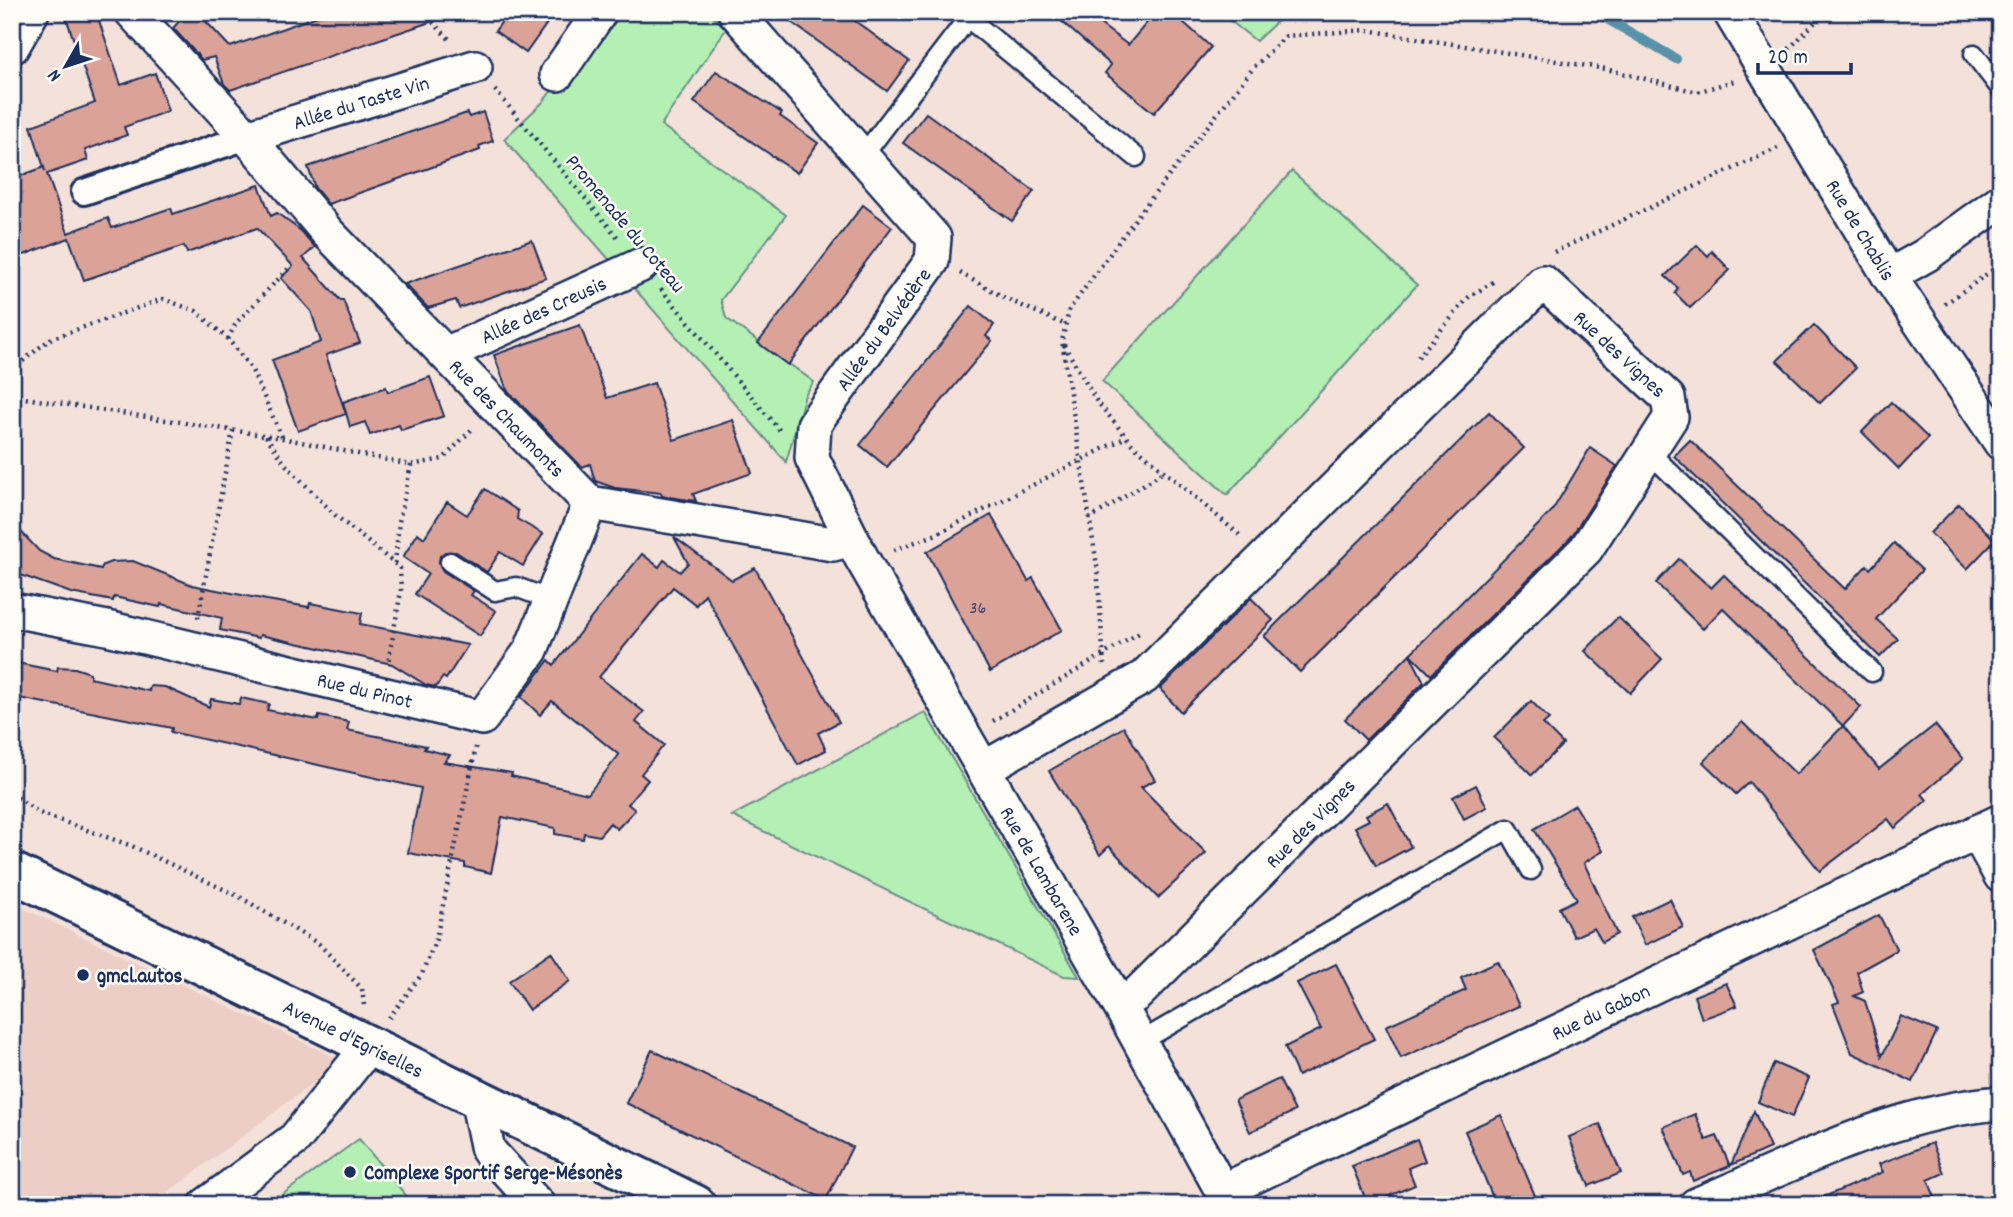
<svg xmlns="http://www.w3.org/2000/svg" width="2013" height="1217" viewBox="0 0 2013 1217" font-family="Dekko,sans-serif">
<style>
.built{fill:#eccec6}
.green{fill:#b4efb4;stroke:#688f89;stroke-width:2}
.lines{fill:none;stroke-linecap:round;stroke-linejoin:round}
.stream{stroke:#5991aa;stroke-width:10}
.building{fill:#dba298;stroke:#1b2f5e;stroke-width:2}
.service-casing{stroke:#1b2f5e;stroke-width:23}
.pedestrian-casing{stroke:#1b2f5e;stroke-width:30}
.minor-casing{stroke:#1b2f5e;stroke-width:38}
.tertiary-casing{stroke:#1b2f5e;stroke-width:44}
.path{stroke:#1b2f5e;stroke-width:4.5;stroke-dasharray:2 5;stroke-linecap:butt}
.service{stroke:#fdfcf7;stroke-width:18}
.pedestrian{stroke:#fdfcf7;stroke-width:24}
.minor{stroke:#fdfcf7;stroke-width:33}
.tertiary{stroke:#fdfcf7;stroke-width:38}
.poi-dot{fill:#1b2f5e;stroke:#fdfcf7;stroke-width:2.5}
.labels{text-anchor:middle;stroke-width:5;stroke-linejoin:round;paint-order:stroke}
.number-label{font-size:18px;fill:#4b4c6c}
.street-label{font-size:21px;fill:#1b2f5e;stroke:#fdfcf7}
.poi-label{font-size:21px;font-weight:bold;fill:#1b2f5e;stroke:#fdfcf7;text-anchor:start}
</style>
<rect width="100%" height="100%" fill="#f3e1da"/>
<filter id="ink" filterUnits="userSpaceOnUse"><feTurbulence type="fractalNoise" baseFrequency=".0143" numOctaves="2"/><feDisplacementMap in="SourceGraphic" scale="14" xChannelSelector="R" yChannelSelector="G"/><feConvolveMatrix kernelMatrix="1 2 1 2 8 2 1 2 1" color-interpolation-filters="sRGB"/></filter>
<g filter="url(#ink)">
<!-- built -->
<path class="built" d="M 12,903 L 342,1061 L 151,1205 L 12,1205 Z"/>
<!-- green -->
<g class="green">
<path d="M 613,12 L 709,12 L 726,29 L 661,125 L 786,215 L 721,300 L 726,318 L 814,382 L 805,395 L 786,462 L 504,139 L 542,103 Z"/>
<path d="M 1219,12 L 1287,12 L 1256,41 Z"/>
<path d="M 1292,171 L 1417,285 L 1227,495 L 1102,381 Z"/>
<path d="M 925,712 L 1079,977 L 1064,976 L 732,816 Z"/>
<path d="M 359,1139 L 414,1205 L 268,1205 Z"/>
</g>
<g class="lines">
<!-- stream -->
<path class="stream" d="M 1595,12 L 1676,59"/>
</g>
<!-- building -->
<g class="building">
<path d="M 80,12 L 96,12 L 121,85 L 155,73 L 168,111 L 124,127 L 127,135 L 85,150 L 88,160 L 47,174 L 68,233 L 108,218 L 112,228 L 171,208 L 173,214 L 259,185 L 271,216 L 277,213 L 301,231 L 315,247 L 303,258 L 340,300 L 343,300 L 360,343 L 326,355 L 346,414 L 298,431 L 272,360 L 321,342 L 311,311 L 281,278 L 293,266 L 257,228 L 187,253 L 184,246 L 84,280 L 69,238 L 21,256 L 12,233 L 12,179 L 44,167 L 45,171 L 31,126 L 95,103 L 66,17 Z"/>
<path d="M 188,12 L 197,12 L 230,47 L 329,12 L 441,12 L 442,18 L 230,90 L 224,84 L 214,57 L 202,60 L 173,28 Z"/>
<path d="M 509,12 L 555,12 L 526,53 L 495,31 Z"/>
<path d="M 777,12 L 843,12 L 909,61 L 887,91 Z"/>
<path d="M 1051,12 L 1084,12 L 1128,45 L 1156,12 L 1172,12 L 1211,47 L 1154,113 L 1105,73 L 1111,65 Z"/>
<path d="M 716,71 L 782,113 L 780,116 L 818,143 L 797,173 L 694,102 Z"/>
<path d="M 483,112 L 493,141 L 479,146 L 480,150 L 328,204 L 315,188 L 308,167 L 467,113 L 469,117 Z"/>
<path d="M 926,113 L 1034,191 L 1012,221 L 903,143 Z"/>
<path d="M 863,205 L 892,227 L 788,365 L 758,343 Z"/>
<path d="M 532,240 L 546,278 L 459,308 L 456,300 L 428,308 L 405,284 Z"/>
<path d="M 1697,245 L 1708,256 L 1712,251 L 1730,270 L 1690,308 L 1675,293 L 1678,288 L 1665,276 Z"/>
<path d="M 971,306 L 994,325 L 986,336 L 992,341 L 887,467 L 860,445 Z"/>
<path d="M 580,325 L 607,398 L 654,383 L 674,440 L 733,420 L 752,473 L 693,494 L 696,501 L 662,496 L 661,493 L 615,488 L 595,481 L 590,464 L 582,467 L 507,390 L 494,355 Z"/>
<path d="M 1814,325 L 1856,368 L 1820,403 L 1777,361 Z"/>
<path d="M 430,377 L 444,416 L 401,430 L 399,425 L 370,435 L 365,422 L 350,427 L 343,402 L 386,387 L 388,392 Z"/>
<path d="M 1891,402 L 1928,438 L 1899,469 L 1862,432 Z"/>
<path d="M 1489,412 L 1524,448 L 1300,672 L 1264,636 Z"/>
<path d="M 1690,440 L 1845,589 L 1867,565 L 1870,569 L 1894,543 L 1922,570 L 1876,619 L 1898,639 L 1880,657 L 1674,456 Z"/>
<path d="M 1590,448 L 1617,466 L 1571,537 L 1431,675 L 1410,654 L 1552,511 Z"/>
<path d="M 485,489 L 518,511 L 517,519 L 543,534 L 523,566 L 500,552 L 487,572 L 456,552 L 445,552 L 440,556 L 439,562 L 443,571 L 474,591 L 471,595 L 496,611 L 480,636 L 415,594 L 428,574 L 403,557 L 418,533 L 424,538 L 447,502 L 467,515 Z"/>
<path d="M 1959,504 L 1995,540 L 1967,569 L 1930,533 Z"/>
<path d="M 991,515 L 1028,581 L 1033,578 L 1062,630 L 990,672 L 927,552 Z"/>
<path d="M 12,522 L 39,551 L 54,559 L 101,569 L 103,565 L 111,562 L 133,561 L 192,585 L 267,600 L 309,607 L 310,603 L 362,613 L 360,624 L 468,645 L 446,679 L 443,677 L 436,687 L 426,685 L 392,664 L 260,635 L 259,638 L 220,630 L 222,618 L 161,604 L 160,607 L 114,597 L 113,601 L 71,593 L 12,572 Z"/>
<path d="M 674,537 L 732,580 L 755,568 L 839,722 L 818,733 L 826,750 L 798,765 L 705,594 L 696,605 L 673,587 L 599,677 L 644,712 L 636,722 L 664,745 L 641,774 L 648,780 L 628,804 L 635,810 L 617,829 L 610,823 L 599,836 L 584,833 L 583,839 L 555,834 L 555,828 L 502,817 L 491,873 L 465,867 L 465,863 L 408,853 L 421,788 L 171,732 L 172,728 L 19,698 L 20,692 L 12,690 L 12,662 L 57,671 L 58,667 L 75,668 L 90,673 L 90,678 L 149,691 L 150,686 L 165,687 L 209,707 L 211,699 L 239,704 L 241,698 L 269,704 L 267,710 L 318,720 L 319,716 L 349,722 L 347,730 L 426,746 L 424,749 L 450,755 L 444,762 L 512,773 L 511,776 L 588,794 L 619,755 L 552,701 L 540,715 L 521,697 L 549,660 L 554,665 L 642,554 L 659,567 L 664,560 L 680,572 L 688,563 Z"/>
<path d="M 1679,559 L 1711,588 L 1724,575 L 1861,707 L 1843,726 L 1723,608 L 1703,629 L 1656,583 Z"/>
<path d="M 1251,598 L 1273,620 L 1181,712 L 1160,689 Z"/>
<path d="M 1618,617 L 1662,659 L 1630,693 L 1585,651 Z"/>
<path d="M 1410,654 L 1424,682 L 1366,740 L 1345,719 Z"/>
<path d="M 1531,701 L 1549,719 L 1543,724 L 1563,744 L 1532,775 L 1494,738 Z"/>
<path d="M 1742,722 L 1796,774 L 1843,726 L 1879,769 L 1935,725 L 1963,759 L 1922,794 L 1927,800 L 1895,828 L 1888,819 L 1820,871 L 1749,782 L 1736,794 L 1703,762 Z"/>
<path d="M 1124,727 L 1155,780 L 1141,787 L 1206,853 L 1158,898 L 1109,846 L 1100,855 L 1049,771 Z"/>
<path d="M 1476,785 L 1487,807 L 1464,819 L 1453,797 Z"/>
<path d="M 1388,803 L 1411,847 L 1376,866 L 1355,827 L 1369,820 L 1366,815 Z"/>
<path d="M 1575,805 L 1603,851 L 1584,863 L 1617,934 L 1602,942 L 1594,928 L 1574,937 L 1559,908 L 1577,899 L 1534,829 Z"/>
<path d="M 1670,899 L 1683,927 L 1645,945 L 1632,917 Z"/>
<path d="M 1879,915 L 1897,950 L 1857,972 L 1863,992 L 1854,996 L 1865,1001 L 1882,1056 L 1901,1016 L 1937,1031 L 1913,1082 L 1852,1053 L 1833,1004 L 1839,1002 L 1814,950 Z"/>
<path d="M 551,952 L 570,981 L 529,1010 L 509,981 Z"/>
<path d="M 1498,961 L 1519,1006 L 1401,1058 L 1386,1026 L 1466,990 L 1461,978 Z"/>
<path d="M 1336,964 L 1374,1039 L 1298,1076 L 1285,1047 L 1321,1029 L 1297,983 Z"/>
<path d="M 1726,983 L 1737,1006 L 1702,1019 L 1694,996 Z"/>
<path d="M 652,1050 L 852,1147 L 826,1200 L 626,1103 Z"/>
<path d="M 1774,1063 L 1809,1078 L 1792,1117 L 1758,1102 Z"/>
<path d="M 1279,1079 L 1295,1111 L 1250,1132 L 1235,1100 Z"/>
<path d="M 1754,1111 L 1770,1148 L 1731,1165 Z"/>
<path d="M 1695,1114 L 1706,1140 L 1717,1136 L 1730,1166 L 1693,1181 L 1690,1172 L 1683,1175 L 1663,1127 Z"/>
<path d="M 1501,1115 L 1539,1205 L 1496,1205 L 1465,1131 Z"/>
<path d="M 1600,1124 L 1621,1173 L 1589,1186 L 1569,1137 Z"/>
<path d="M 1417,1139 L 1425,1161 L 1408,1168 L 1415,1185 L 1368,1205 L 1352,1166 Z"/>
<path d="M 1932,1143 L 1944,1173 L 1928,1180 L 1938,1205 L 1805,1205 L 1883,1172 L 1879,1164 Z"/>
</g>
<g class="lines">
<!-- service casing -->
<g class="service-casing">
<g id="service">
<path d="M 1974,54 L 2001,89"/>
<path d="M 862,157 L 968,18 L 1136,157"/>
<path d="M 1650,453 L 1872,672"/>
<path d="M 450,562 L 495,591 L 516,587 L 551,600"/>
<path d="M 1140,1042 L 1508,829 L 1531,870"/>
</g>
</g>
<!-- pedestrian casing -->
<g class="pedestrian-casing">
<path id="pedestrian" d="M 84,192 L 247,137"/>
</g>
<!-- minor casing -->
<g class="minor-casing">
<g id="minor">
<path id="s1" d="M 132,12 L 247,137 L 328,233 L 590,503 L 833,544 L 851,539"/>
<path id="s2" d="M 735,12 L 934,238 L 932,261 L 821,414 L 814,425 L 812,458 L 861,557 L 1119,1004 L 1230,1205"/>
<path id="s3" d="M 1730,12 L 1889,276 L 2001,443"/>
<path d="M 12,47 L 32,12"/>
<path d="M 557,74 L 600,12"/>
<path id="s4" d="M 247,137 L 475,67"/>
<path d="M 1889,276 L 1926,255 L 2001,201"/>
<path id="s5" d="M 446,354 L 641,265"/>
<path id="s6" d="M 12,610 L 107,628 L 482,718 L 531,650 L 590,503"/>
<path id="s7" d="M 983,769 L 1144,677 L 1543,282 L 1668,398 L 1671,417 L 1586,549 L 1136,995 L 1119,1004"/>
<path d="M 1977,832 L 2001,876"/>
<path d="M 477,1098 L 488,1150 L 538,1205"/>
<path id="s8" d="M 1223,1191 L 2001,821"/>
<path d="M 206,1205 L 295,1139 L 369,1046"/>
<path d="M 1696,1205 C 1794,1164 1893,1111 2001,1103"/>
</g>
</g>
<!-- tertiary casing -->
<g class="tertiary-casing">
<g id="tertiary">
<path id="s9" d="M 12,872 L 696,1205"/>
</g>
</g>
<!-- path -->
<g class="path">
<path d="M 423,12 L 452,42"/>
<path d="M 1789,49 L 1825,12"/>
<path d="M 495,90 L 619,239"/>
<path d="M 1554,252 L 1778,148"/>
<path d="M 960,273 L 1009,300 L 1066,325"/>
<path d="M 661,289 L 781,432"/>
<path d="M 1945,304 L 2001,264"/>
<path d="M 228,339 L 236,323 L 292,265"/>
<path d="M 1064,345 L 1096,400 L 1132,444 L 1242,537"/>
<path d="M 1418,357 L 1469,297 L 1496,280"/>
<path d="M 12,370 L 50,339 L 163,299 L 196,311 L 228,339 L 251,368 L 282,437"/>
<path d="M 12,396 L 282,438 L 411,465 L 443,459 L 474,427"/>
<path d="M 266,436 L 285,464 L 335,515 L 400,568 L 401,591 L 388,663"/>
<path d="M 1089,519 L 1165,471"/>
<path d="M 894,550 L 937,534 L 1126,437"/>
<path d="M 395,563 L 399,522 L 411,465"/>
<path d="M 198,618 L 233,430"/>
<path d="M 1104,665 L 1097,566 L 1062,341 L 1069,310 L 1139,214 L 1254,67 L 1286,36 L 1367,30 L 1606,69 L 1697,92 L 1737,80"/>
<path d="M 993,721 L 1141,632"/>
<path d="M 12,793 L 39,813 L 132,846 L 240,897 L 319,944 L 362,989 L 364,1005"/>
<path d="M 389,1018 L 422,974 L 436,939 L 476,747"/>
</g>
<!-- service -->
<use href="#service" class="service"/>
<!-- pedestrian -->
<use href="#pedestrian" class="pedestrian"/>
<!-- minor -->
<use href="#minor" class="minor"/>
<!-- tertiary -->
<use href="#tertiary" class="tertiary"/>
</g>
</g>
<!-- markers -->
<g class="poi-dot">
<circle cx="83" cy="975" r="7"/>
<circle cx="350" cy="1172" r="7"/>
</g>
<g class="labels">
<!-- number labels -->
<g class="number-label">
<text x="978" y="613">36</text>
</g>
<!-- street labels -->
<g class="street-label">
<text dy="7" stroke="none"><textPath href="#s4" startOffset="119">Allée du Taste Vin</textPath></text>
<text transform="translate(626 223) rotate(50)" y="7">Promenade du Coteau</text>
<text dy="7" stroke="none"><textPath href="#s3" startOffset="254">Rue de Chablis</textPath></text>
<text dy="7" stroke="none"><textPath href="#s5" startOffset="107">Allée des Creusis</textPath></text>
<text transform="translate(883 329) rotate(-54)" y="7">Allée du Belvédère</text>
<text dy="7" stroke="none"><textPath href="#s7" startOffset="852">Rue des Vignes</textPath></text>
<text dy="7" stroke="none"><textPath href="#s1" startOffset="553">Rue des Chaumonts</textPath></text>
<text dy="7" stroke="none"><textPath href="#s6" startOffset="362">Rue du Pinot</textPath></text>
<text transform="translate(1310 823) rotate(-45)" y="7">Rue des Vignes</text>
<text dy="7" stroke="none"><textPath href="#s2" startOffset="1032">Rue de Lambarene</textPath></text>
<text dy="7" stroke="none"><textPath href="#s8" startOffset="418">Rue du Gabon</textPath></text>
<text dy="7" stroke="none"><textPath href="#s9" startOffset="380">Avenue d'Egriselles</textPath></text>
</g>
<!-- poi labels -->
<g class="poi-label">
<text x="97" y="982">gmcl.autos</text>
<text x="364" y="1179">Complexe Sportif Serge-Mésonès</text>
</g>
</g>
<!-- margin -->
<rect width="2013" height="1217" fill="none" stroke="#fdfcf7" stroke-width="42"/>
<rect x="21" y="21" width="1971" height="1175" fill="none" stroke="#1b2f5e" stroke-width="2.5" filter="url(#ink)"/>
<!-- north arrow -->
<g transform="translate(66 66) rotate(231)" stroke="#fdfcf7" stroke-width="5" paint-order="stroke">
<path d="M0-5L12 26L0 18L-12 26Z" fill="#1b2f5e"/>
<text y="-10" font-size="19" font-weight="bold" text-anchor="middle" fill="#1b2f5e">N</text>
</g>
<!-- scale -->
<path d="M1758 63v10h93v-10" fill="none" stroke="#1b2f5e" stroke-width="3.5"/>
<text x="1768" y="63" font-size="21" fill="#1b2f5e" stroke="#fdfcf7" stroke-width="5" paint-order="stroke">20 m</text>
</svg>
